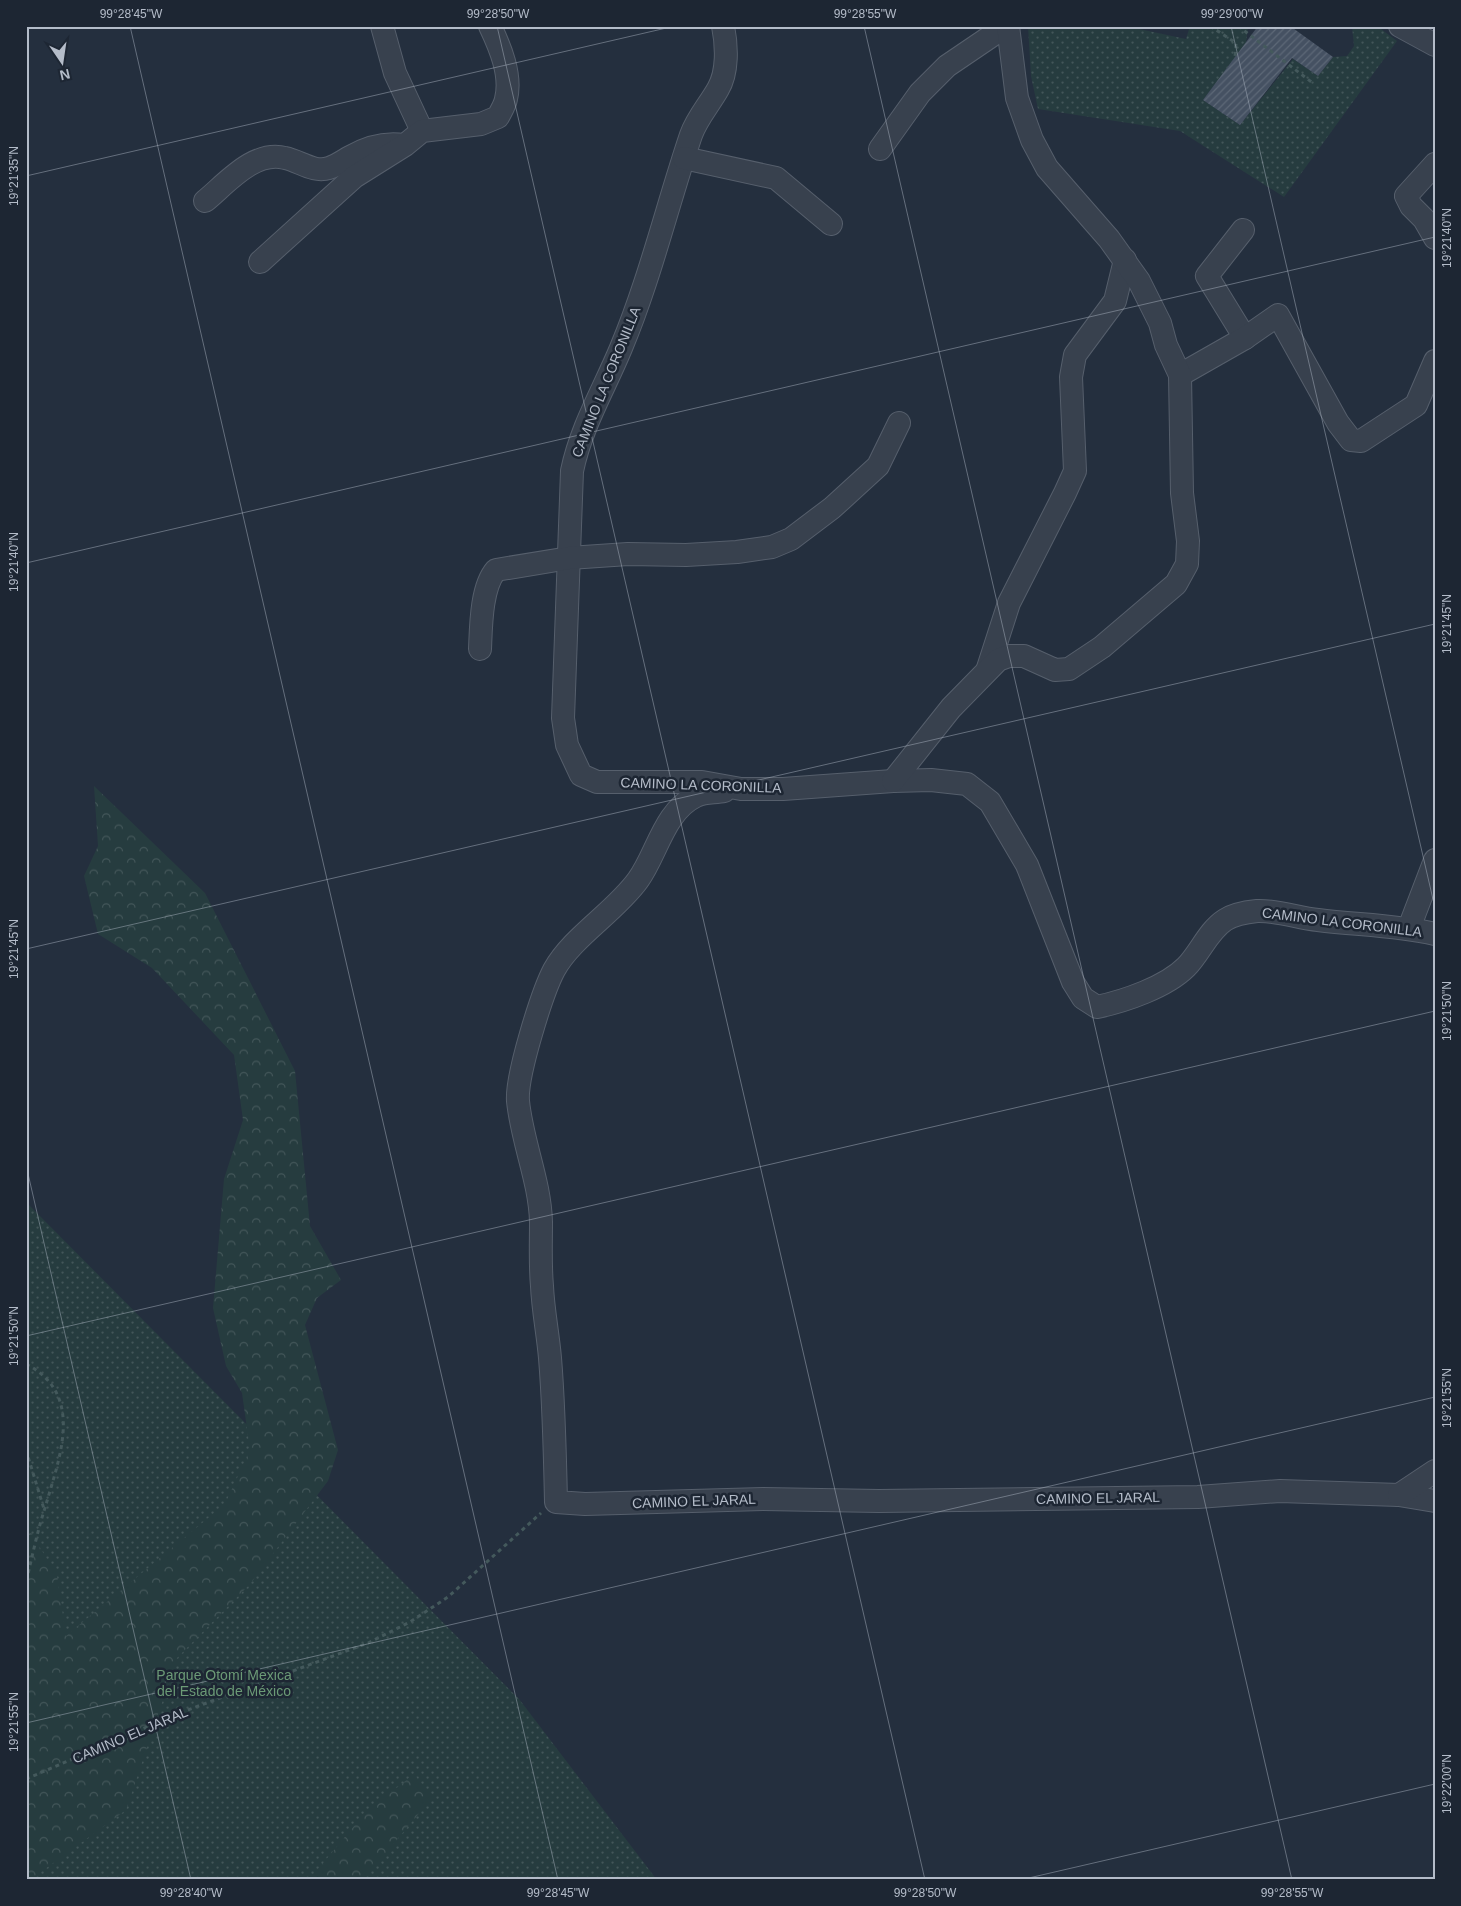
<svg xmlns="http://www.w3.org/2000/svg" width="1461" height="1906" viewBox="0 0 1461 1906" font-family="Arial,sans-serif">
<style>
.green{fill:url(#green-dots)}
.forest{fill:url(#forest-crowns)}
.building{fill:url(#building-hatch)}
.lines{fill:none;stroke-linecap:round;stroke-linejoin:round}
.minor-casing{stroke:#565f6c;stroke-width:24}
.path{stroke:#44595c;stroke-width:3;stroke-dasharray:4 4;stroke-linecap:butt}
.minor{stroke:#38414e;stroke-width:22}
.ticks{fill:none;stroke:#b4bcc9;stroke-width:1;stroke-opacity:0.45}
.labels{text-anchor:middle;stroke-width:5;stroke-linejoin:round;paint-order:stroke}
.street-label{font-size:14px;fill:#b4bcc9;stroke:#1d2633}
.park-label{font-size:14px;fill:#6b9a76;stroke:#1d2633}
.neatline{fill:none;stroke:#b4bcc9;stroke-width:2}
.ticks-label{font-size:12px;text-anchor:middle;fill:#b4bcc9}
</style>
<defs>
<pattern id="green-dots" width="8" height="8" patternUnits="userSpaceOnUse" patternTransform="scale(1.25)"><rect width="8" height="8" fill="#263c3f"/><path d="M2 2h.1M6 6h.1" fill="none" stroke="#435659" stroke-width="1.8" stroke-linecap="round"/></pattern>
<pattern id="forest-crowns" width="20" height="18" patternUnits="userSpaceOnUse" patternTransform="scale(1.25)"><rect width="20" height="18" fill="#263c3f"/><path d="M2 6a3 3 0 1 1 6 0M12 15a3 3 0 1 1 6 0" fill="none" stroke="#435659"/></pattern>
<pattern id="building-hatch" width="6" height="6" patternUnits="userSpaceOnUse" patternTransform="scale(1.25)"><rect width="6" height="6" fill="#455162"/><path d="M-1 1l2-2M0 6l6-6M5 7l2-2" fill="none" stroke="#5d6877"/></pattern>
</defs>
<rect width="100%" height="100%" fill="#242f3e"/>
<!-- green -->
<g class="green">
<path d="M 1028,26 L 1125,26 L 1186,39 L 1190,26 L 1248,27 L 1246,43 L 1203,100 L 1240,125 L 1293,59 L 1318,76 L 1333,57 L 1347,56 L 1354,46 L 1352,26 L 1377,26 L 1397,41 L 1284,197 L 1180,131 L 1038,109 L 1031,76 Z"/>
<path d="M 26,1202 L 519,1699 L 657,1880 L 26,1880 Z"/>
</g>
<!-- forest -->
<g class="forest">
<path d="M 94,786 L 205,893 L 295,1071 L 310,1226 L 341,1280 L 317,1298 L 305,1325 L 338,1450 L 328,1481 L 250,1584 L 177,1658 L 126,1810 L 30,1880 L 26,1880 L 26,1524 L 57,1576 L 66,1636 L 225,1504 L 250,1450 L 242,1393 L 226,1366 L 213,1308 L 224,1179 L 243,1120 L 234,1055 L 152,968 L 98,934 L 84,876 L 98,846 Z"/>
<path d="M 414,1774 L 432,1798 L 363,1880 L 309,1880 L 364,1814 Z"/>
</g>
<!-- building -->
<path class="building" d="M 1258,26 L 1290,26 L 1333,57 L 1318,76 L 1292,58 L 1240,125 L 1203,100 Z"/>
<g class="lines">
<!-- minor casing -->
<g class="minor-casing">
<g id="minor">
<path d="M 382,26 L 395,73 L 422,131"/>
<path d="M 723,26 C 727,46 728,72 718,89 C 709,105 697,118 691,135 C 667,206 650,279 621,348 C 604,389 581,427 572,471 L 563,718 L 567,745 L 581,775 L 597,782 L 702,782 L 741,789 L 783,789 L 893,781 L 931,780 L 967,784 L 990,802 L 1027,865 L 1073,982 L 1083,998 L 1097,1007 C 1125,1001 1166,987 1186,967 C 1200,953 1208,931 1225,920 C 1234,914 1247,912 1257,911 C 1277,910 1298,918 1318,920 C 1357,925 1396,925 1435,934"/>
<path d="M 1400,26 L 1435,45"/>
<path d="M 880,149 L 920,93 L 947,66 L 1006,26"/>
<path d="M 684,158 L 776,178 L 831,224"/>
<path d="M 1435,164 L 1406,196 L 1411,206 L 1424,219 L 1435,238"/>
<path d="M 205,201 C 227,183 254,150 285,158 C 300,161 313,173 329,168 C 336,166 343,161 350,157 C 367,147 384,142 404,145"/>
<path d="M 1243,230 L 1207,276 L 1245,338"/>
<path d="M 260,262 L 354,177 L 405,145 L 422,131 L 481,124 L 498,117 C 501,111 505,105 506,99 C 512,75 500,47 490,26"/>
<path d="M 1180,375 L 1245,338 L 1278,315 L 1338,423 L 1351,440 L 1361,441 L 1416,405 L 1435,361"/>
<path d="M 480,649 C 481,627 481,587 496,570 L 569,558 L 628,554 L 686,555 L 737,552 L 772,547 L 791,539 L 832,508 L 878,466 L 899,423"/>
<path d="M 988,668 L 1009,603 L 1065,493 L 1075,471 L 1071,377 L 1075,355 L 1115,301 L 1125,260"/>
<path d="M 893,781 L 951,708 L 998,660 L 1009,656 L 1024,656 L 1055,670 L 1069,669 L 1102,647 L 1176,584 L 1187,564 L 1188,541 L 1182,493 L 1180,375 L 1166,345 L 1160,323 L 1139,281 L 1109,239 L 1047,168 L 1032,140 L 1017,98 L 1008,26"/>
<path d="M 724,791 C 715,793 704,792 696,796 C 664,811 657,854 638,880 C 615,912 572,937 554,970 C 542,993 516,1076 518,1101 C 522,1142 540,1181 541,1222 C 541,1244 540,1265 542,1286 C 543,1310 548,1334 550,1358 C 554,1406 555,1454 556,1502 L 585,1504 L 763,1499 L 879,1501 L 1198,1497 L 1280,1491 L 1399,1495 L 1435,1501"/>
<path d="M 1409,928 L 1435,860"/>
<path d="M 1399,1495 L 1435,1471"/>
</g>
</g>
<!-- path -->
<g class="path">
<path d="M 1210,26 L 1236,43 L 1235,58"/>
<path d="M 1238,26 L 1314,84"/>
<path d="M 26,1364 C 86,1395 59,1458 45,1508 C 37,1532 32,1558 26,1582"/>
<path d="M 26,1450 L 44,1509"/>
<path d="M 26,1779 L 177,1714 L 368,1643 L 410,1622 L 448,1597 L 541,1513"/>
</g>
<!-- minor -->
<use href="#minor" class="minor"/>
</g>
<!-- ticks -->
<path class="ticks" d="M 130,26 L 558,1880M 497,26 L 925,1880M 864,26 L 1292,1880M 1231,26 L 1435,908M 26,176 L 675,26M 26,563 L 1435,237M 26,949 L 1435,624M 26,1165 L 191,1880M 26,1336 L 1435,1011M 26,1723 L 1435,1397M 1020,1880 L 1435,1784"/>
<g class="labels">
<!-- street labels -->
<g class="street-label">
<text transform="translate(606 382) rotate(-68)" y="5">CAMINO LA CORONILLA</text>
<text transform="translate(701 785) rotate(2)" y="5">CAMINO LA CORONILLA</text>
<text transform="translate(1342 922) rotate(7)" y="5">CAMINO LA CORONILLA</text>
<text transform="translate(1098 1498) rotate(-1)" y="5">CAMINO EL JARAL</text>
<text transform="translate(694 1501) rotate(-2)" y="5">CAMINO EL JARAL</text>
<text transform="translate(130 1735) rotate(-23)" y="5">CAMINO EL JARAL</text>
</g>
<!-- park labels -->
<g class="park-label">
<text x="224" y="1680">Parque Otomí Mexica<tspan x="224" dy="16">del Estado de México</tspan></text>
</g>
</g>
<!-- border -->
<rect width="1461" height="1906" fill="none" stroke="#1d2633" stroke-width="55"/>
<!-- north arrow -->
<g transform="translate(62 62) rotate(167)" stroke="#1d2633" stroke-width="4" paint-order="stroke">
<path d="M0-4L9 19L0 12L-9 19Z" fill="#b4bcc9"/>
<text y="-8" font-size="14" font-weight="bold" text-anchor="middle" fill="#b4bcc9">N</text>
</g>
<rect x="28" y="28" width="1406" height="1850" class="neatline"/>
<g class="ticks-label">
<text x="131" y="18">99°28'45"W</text>
<text x="498" y="18">99°28'50"W</text>
<text x="865" y="18">99°28'55"W</text>
<text x="1232" y="18">99°29'00"W</text>
<text transform="translate(14 176) rotate(-90)" y="4">19°21'35"N</text>
<text transform="translate(1447 238) rotate(-90)" y="4">19°21'40"N</text>
<text transform="translate(14 562) rotate(-90)" y="4">19°21'40"N</text>
<text transform="translate(1447 624) rotate(-90)" y="4">19°21'45"N</text>
<text transform="translate(14 949) rotate(-90)" y="4">19°21'45"N</text>
<text transform="translate(1447 1011) rotate(-90)" y="4">19°21'50"N</text>
<text transform="translate(14 1336) rotate(-90)" y="4">19°21'50"N</text>
<text transform="translate(1447 1398) rotate(-90)" y="4">19°21'55"N</text>
<text transform="translate(14 1722) rotate(-90)" y="4">19°21'55"N</text>
<text transform="translate(1447 1784) rotate(-90)" y="4">19°22'00"N</text>
<text x="191" y="1897">99°28'40"W</text>
<text x="558" y="1897">99°28'45"W</text>
<text x="925" y="1897">99°28'50"W</text>
<text x="1292" y="1897">99°28'55"W</text>
</g>
</svg>
